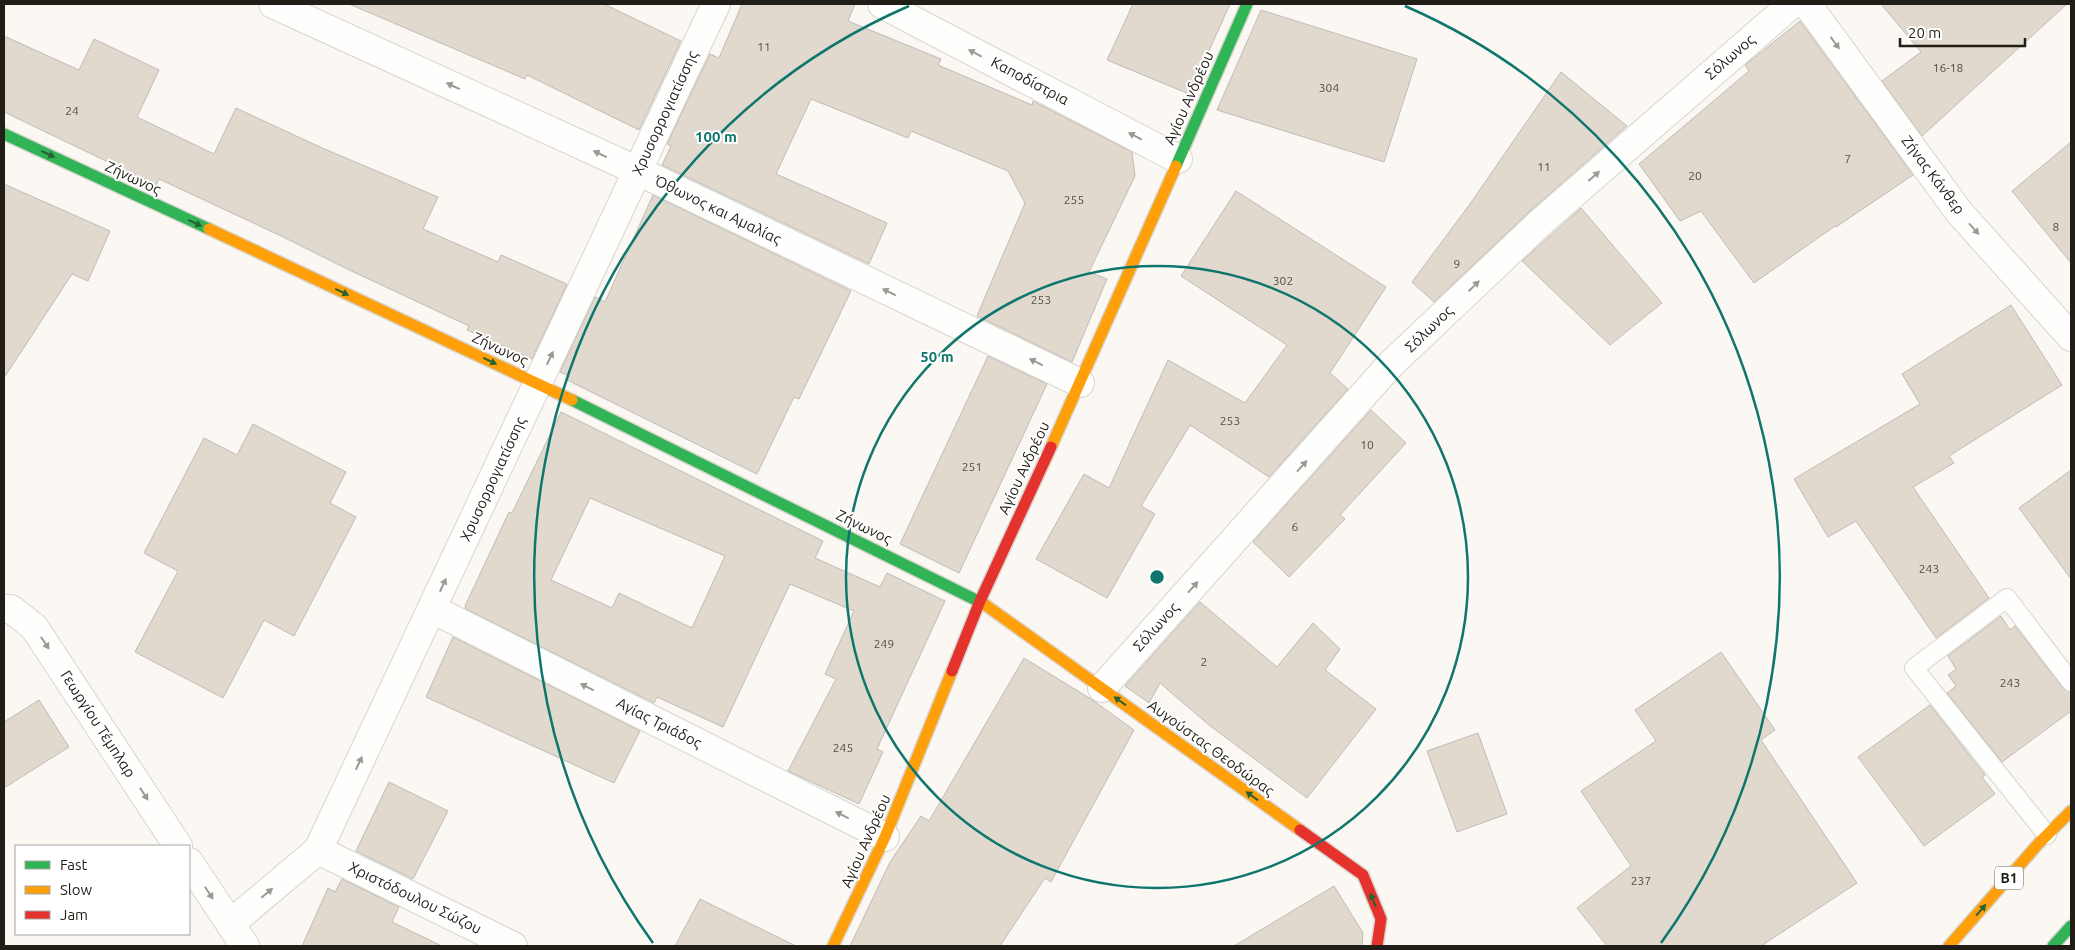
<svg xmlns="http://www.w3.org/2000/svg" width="2075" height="950" viewBox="0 0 2075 950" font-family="Ubuntu,sans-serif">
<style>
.building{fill:#e1d9ce;stroke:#bfbbb7;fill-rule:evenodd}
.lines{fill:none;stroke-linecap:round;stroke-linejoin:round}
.lane-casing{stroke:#d8d4ce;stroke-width:20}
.street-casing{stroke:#d8d4ce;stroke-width:30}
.fast-casing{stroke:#d8d4ce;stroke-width:14}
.slow-casing{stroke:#d8d4ce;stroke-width:14}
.jam-casing{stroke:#d8d4ce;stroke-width:14}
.lane{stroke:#fefefd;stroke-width:18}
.street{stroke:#fefefd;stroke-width:28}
.fast{stroke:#30b455;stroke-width:11}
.slow{stroke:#ff9f0a;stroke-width:11}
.jam{stroke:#e5322d;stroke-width:11}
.oneway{fill:#9b9996}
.oneway2{fill:#286133}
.ring{fill:none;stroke:#0f766e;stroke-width:2.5}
.labels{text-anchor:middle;stroke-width:4;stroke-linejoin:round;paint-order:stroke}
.number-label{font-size:12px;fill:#514c45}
.shield{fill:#fff;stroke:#64615d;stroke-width:1}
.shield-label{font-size:14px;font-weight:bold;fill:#211d17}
.street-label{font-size:15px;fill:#211d17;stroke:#fff}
.centre{fill:#0f766e;stroke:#fff;stroke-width:2.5}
.ring-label{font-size:15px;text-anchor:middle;font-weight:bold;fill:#0f766e;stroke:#fff;stroke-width:4;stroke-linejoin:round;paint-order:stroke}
</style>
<rect width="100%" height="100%" fill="#fbf7f2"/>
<!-- building -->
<g class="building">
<path d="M 349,4 L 604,4 L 681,41 L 639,130 L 527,75 L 525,79 Z"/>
<path d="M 742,4 L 855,4 L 848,21 L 941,59 L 938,65 L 1032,105 L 1033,101 L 1132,152 L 1135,176 L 1089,272 L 1107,279 L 1072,362 L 977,316 L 1025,203 L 1008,171 L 911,131 L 908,138 L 811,99 L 776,174 L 887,223 L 869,264 L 662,165 L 671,146 L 667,144 L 710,54 L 719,58 Z"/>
<path d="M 1133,4 L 1230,4 L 1187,100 L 1189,94 L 1107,60 Z"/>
<path d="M 1881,4 L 2067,4 L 1922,136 L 1882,81 L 1921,52 Z"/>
<path d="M 1261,10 L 1417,59 L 1384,162 L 1217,110 Z"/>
<path d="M 1800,21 L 1913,175 L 1836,227 L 1835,226 L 1754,283 L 1701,211 L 1680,221 L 1639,164 L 1749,71 L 1745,65 Z"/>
<path d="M 4,36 L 79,70 L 94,39 L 159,70 L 137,117 L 214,154 L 236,108 L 320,147 L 438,197 L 423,229 L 498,262 L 501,255 L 567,284 L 532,359 L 467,330 L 469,326 L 343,267 L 279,235 L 159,179 L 156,185 L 4,112 Z"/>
<path d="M 1561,72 L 1627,126 L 1530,211 L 1434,302 L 1412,282 L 1470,204 Z"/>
<path d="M 2071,142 L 2071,263 L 2012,191 Z"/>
<path d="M 4,184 L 110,231 L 88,281 L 72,274 L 4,378 Z"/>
<path d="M 1236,191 L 1386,287 L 1330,373 L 1348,389 L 1269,477 L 1190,425 L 1141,506 L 1155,514 L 1107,598 L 1036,559 L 1084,474 L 1109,488 L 1168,360 L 1245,403 L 1287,345 L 1181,276 Z"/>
<path d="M 653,195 L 851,291 L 799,399 L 794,397 L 757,474 L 567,380 L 569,376 L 560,372 L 595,297 L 605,302 Z"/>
<path d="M 1581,208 L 1662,303 L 1610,345 L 1522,261 Z"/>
<path d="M 2011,305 L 2062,385 L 1949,456 L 1954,463 L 1913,487 L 1989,598 L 1936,638 L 1856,521 L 1828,537 L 1794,479 L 1920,404 L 1902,374 Z"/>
<path d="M 988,356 L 1047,384 L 959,573 L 900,544 Z"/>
<path d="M 1371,410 L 1406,443 L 1340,515 L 1345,519 L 1289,577 L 1253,542 Z"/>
<path d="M 561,412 L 823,541 L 815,558 L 880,587 L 887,573 L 945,601 L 877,749 L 883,752 L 859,804 L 788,771 L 836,679 L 825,674 L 854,611 L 790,584 L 723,727 L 657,697 L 654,703 L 466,609 L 465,606 L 509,512 L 512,513 ZM 590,498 L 725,556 L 692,628 L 619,593 L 612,608 L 551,580 Z"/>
<path d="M 253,424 L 346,472 L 330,503 L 356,517 L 294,636 L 264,620 L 223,698 L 135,652 L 178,571 L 144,553 L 204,438 L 237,455 Z"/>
<path d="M 2071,470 L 2071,579 L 2019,508 Z"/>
<path d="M 1200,602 L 1277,667 L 1313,623 L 1340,649 L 1325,670 L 1376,709 L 1307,798 L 1209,725 L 1160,683 L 1149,703 L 1125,686 Z"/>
<path d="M 2001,616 L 2010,630 L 2015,626 L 2063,688 L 2071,692 L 2071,711 L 2002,762 L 1947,693 L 1956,686 L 1948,675 L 1956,669 L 1948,656 Z"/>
<path d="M 453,637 L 640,731 L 614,783 L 426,697 Z"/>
<path d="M 1721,652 L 1775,730 L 1761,740 L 1857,883 L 1761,946 L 1607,946 L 1577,908 L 1631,866 L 1581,791 L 1656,741 L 1635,710 Z"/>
<path d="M 1024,658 L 1091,699 L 1134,730 L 1051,882 L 1045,878 L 1000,946 L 850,946 L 890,862 L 921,816 L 929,821 Z"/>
<path d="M 39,700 L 69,747 L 4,788 L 4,722 Z"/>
<path d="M 1930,705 L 1985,775 L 1982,777 L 1995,794 L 1924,846 L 1858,757 Z"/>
<path d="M 1478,733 L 1507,814 L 1457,832 L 1427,751 Z"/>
<path d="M 389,782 L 448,811 L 413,879 L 356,851 Z"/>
<path d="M 342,879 L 399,907 L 392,922 L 442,946 L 302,946 L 328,888 L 335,892 Z"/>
<path d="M 1334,886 L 1363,933 L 1362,946 L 1234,946 Z"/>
<path d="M 700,899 L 796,946 L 675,946 Z"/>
</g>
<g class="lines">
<!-- lane casing -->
<g class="lane-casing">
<path id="lane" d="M 2047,835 L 1914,668 L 2007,598 L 2071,682"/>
</g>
<!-- street casing -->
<g class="street-casing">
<g id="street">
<path d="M 273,4 L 638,171 L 1080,383"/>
<path d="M 882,4 L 1178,159"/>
<path d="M 1807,4 L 1959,212 L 2071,337"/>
<path d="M 4,609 L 11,609 L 34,627 L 178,846"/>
<path d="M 432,609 L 885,837"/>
<path d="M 1102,688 L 1390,365 L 1541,222 L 1792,4"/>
<path d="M 318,850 L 513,946"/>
<path d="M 189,862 L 245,946"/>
<path d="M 230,924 L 318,850 L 716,4"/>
</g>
</g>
<!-- fast casing -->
<g class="fast-casing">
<g id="fast">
<path d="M 4,134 L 209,229"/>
<path d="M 1176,166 L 1247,4"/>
<path d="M 572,400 L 984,604"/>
<path d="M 2053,946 L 2071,926"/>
</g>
</g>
<!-- slow casing -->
<g class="slow-casing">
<g id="slow">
<path d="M 209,229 L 572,400"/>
<path d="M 1051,447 L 1176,166"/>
<path d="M 984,604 L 1300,830"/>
<path d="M 833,946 L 885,837 L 952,671"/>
<path d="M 1949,946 L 2039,843 L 2071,811"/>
</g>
</g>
<!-- jam casing -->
<g class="jam-casing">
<g id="jam">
<path d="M 952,671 L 980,601 L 1051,447"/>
<path d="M 1300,830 L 1363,875 L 1381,919 L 1377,946"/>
</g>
</g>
<!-- lane -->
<use href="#lane" class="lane"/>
<!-- street -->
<use href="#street" class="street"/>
<!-- fast -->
<use href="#fast" class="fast"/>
<!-- slow -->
<use href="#slow" class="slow"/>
<!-- jam -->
<use href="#jam" class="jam"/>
</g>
<!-- one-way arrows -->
<defs><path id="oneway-solid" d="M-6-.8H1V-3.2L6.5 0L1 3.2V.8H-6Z" transform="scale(1.25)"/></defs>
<g class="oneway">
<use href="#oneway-solid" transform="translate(1835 43) rotate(54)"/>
<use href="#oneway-solid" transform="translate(975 53) rotate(-152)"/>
<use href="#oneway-solid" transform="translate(453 86) rotate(-155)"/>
<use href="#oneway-solid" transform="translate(1135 136) rotate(-152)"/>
<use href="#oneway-solid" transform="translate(600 154) rotate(-155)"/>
<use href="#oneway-solid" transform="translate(1594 176) rotate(-41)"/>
<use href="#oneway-solid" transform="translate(1974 229) rotate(48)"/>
<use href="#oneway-solid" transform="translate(1474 286) rotate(-44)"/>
<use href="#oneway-solid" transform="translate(889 292) rotate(-154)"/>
<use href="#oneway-solid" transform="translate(550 358) rotate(-65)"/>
<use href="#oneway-solid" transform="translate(1036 362) rotate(-154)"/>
<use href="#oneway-solid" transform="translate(1302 466) rotate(-48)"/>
<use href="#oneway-solid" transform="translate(443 585) rotate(-65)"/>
<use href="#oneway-solid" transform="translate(1193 587) rotate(-48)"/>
<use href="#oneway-solid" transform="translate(45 643) rotate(57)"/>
<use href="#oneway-solid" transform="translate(587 687) rotate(-153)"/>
<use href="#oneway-solid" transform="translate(359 763) rotate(-65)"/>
<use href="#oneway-solid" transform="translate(144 794) rotate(57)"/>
<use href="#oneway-solid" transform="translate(842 815) rotate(-153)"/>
<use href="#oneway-solid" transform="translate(209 893) rotate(57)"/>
<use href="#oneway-solid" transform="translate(267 893) rotate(-40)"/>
</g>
<g class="oneway2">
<use href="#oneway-solid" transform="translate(48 154) rotate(25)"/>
<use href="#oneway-solid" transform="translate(195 223) rotate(25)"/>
<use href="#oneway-solid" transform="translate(342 292) rotate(25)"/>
<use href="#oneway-solid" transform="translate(490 361) rotate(25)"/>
<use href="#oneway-solid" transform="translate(1120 701) rotate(-144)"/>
<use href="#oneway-solid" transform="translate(1252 796) rotate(-144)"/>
<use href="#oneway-solid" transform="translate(1373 900) rotate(-113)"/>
<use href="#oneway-solid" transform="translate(1981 910) rotate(-49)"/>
</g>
<!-- distance rings -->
<g class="ring">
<circle cx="1157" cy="577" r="311"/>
<path d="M653 943A623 623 0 0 1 909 6M1405 6A623 623 0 0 1 1661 943"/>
</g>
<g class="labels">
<!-- number labels -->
<g class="number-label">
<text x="764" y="51">11</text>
<text x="1948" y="72">16-18</text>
<text x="1329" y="92">304</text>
<text x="72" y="115">24</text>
<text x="1848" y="163">7</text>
<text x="1544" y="171">11</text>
<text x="1695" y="180">20</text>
<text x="1074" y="204">255</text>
<text x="2056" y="231">8</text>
<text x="1457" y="268">9</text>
<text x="1283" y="285">302</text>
<text x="1041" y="304">253</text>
<text x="1230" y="425">253</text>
<text x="1367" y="449">10</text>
<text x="972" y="471">251</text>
<text x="1295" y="531">6</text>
<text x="1929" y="573">243</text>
<text x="884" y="648">249</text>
<text x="1204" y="666">2</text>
<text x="2010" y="687">243</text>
<text x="843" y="752">245</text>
<text x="1641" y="885">237</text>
</g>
<!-- shield labels -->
<rect class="shield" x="1995" y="866.5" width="28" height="23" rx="4"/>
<g class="shield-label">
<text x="2009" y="883">B1</text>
</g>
<!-- street labels -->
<g class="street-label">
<text transform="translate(1730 57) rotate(-41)" y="5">Σόλωνος</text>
<text transform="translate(1030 81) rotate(28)" y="5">Καποδίστρια</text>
<text transform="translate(1189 98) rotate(-66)" y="5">Αγίου Ανδρέου</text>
<text transform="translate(665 113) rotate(-65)" y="5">Χρυσορρογιατίσσης</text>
<text transform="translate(1933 175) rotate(53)" y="5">Ζήνας Κάνθερ</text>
<text transform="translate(133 178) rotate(25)" y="5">Ζήνωνος</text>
<text transform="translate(718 210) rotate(26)" y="5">Όθωνος και Αμαλίας</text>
<text transform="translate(1429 329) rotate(-44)" y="5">Σόλωνος</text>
<text transform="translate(500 349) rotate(25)" y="5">Ζήνωνος</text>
<text transform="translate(1024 468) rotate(-65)" y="5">Αγίου Ανδρέου</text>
<text transform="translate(493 479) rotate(-65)" y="5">Χρυσορρογιατίσσης</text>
<text transform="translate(864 527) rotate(26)" y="5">Ζήνωνος</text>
<text transform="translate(1156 627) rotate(-48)" y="5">Σόλωνος</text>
<text transform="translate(659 723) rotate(27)" y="5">Αγίας Τριάδος</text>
<text transform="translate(98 724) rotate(57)" y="5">Γεωργίου Τέμπλαρ</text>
<text transform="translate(1211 748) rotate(36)" y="5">Αυγούστας Θεοδώρας</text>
<text transform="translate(866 841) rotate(-66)" y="5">Αγίου Ανδρέου</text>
<text transform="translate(415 898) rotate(26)" y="5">Χριστόδουλου Σώζου</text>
</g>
</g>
<circle cx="1157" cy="577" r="8" class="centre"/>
<g class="ring-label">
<text x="716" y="142">100 m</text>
<text x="937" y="362">50 m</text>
</g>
<!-- border -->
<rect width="2075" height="950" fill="none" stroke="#211d17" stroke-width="10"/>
<!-- legend -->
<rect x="15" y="845" width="175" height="90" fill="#ffffff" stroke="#a6a5a2"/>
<rect x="25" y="861" width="25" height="8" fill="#30b455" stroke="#a6a5a2"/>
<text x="60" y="870" font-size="15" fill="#211d17">Fast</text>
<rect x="25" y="886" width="25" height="8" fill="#ff9f0a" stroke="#a6a5a2"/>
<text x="60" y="895" font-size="15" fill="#211d17">Slow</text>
<rect x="25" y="911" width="25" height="8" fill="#e5322d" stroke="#a6a5a2"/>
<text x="60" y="920" font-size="15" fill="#211d17">Jam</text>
<!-- scale -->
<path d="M1900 38v8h125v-8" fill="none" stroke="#211d17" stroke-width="2.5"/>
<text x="1908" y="38" font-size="15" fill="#211d17" stroke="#ffffff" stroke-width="4" paint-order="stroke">20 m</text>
</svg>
